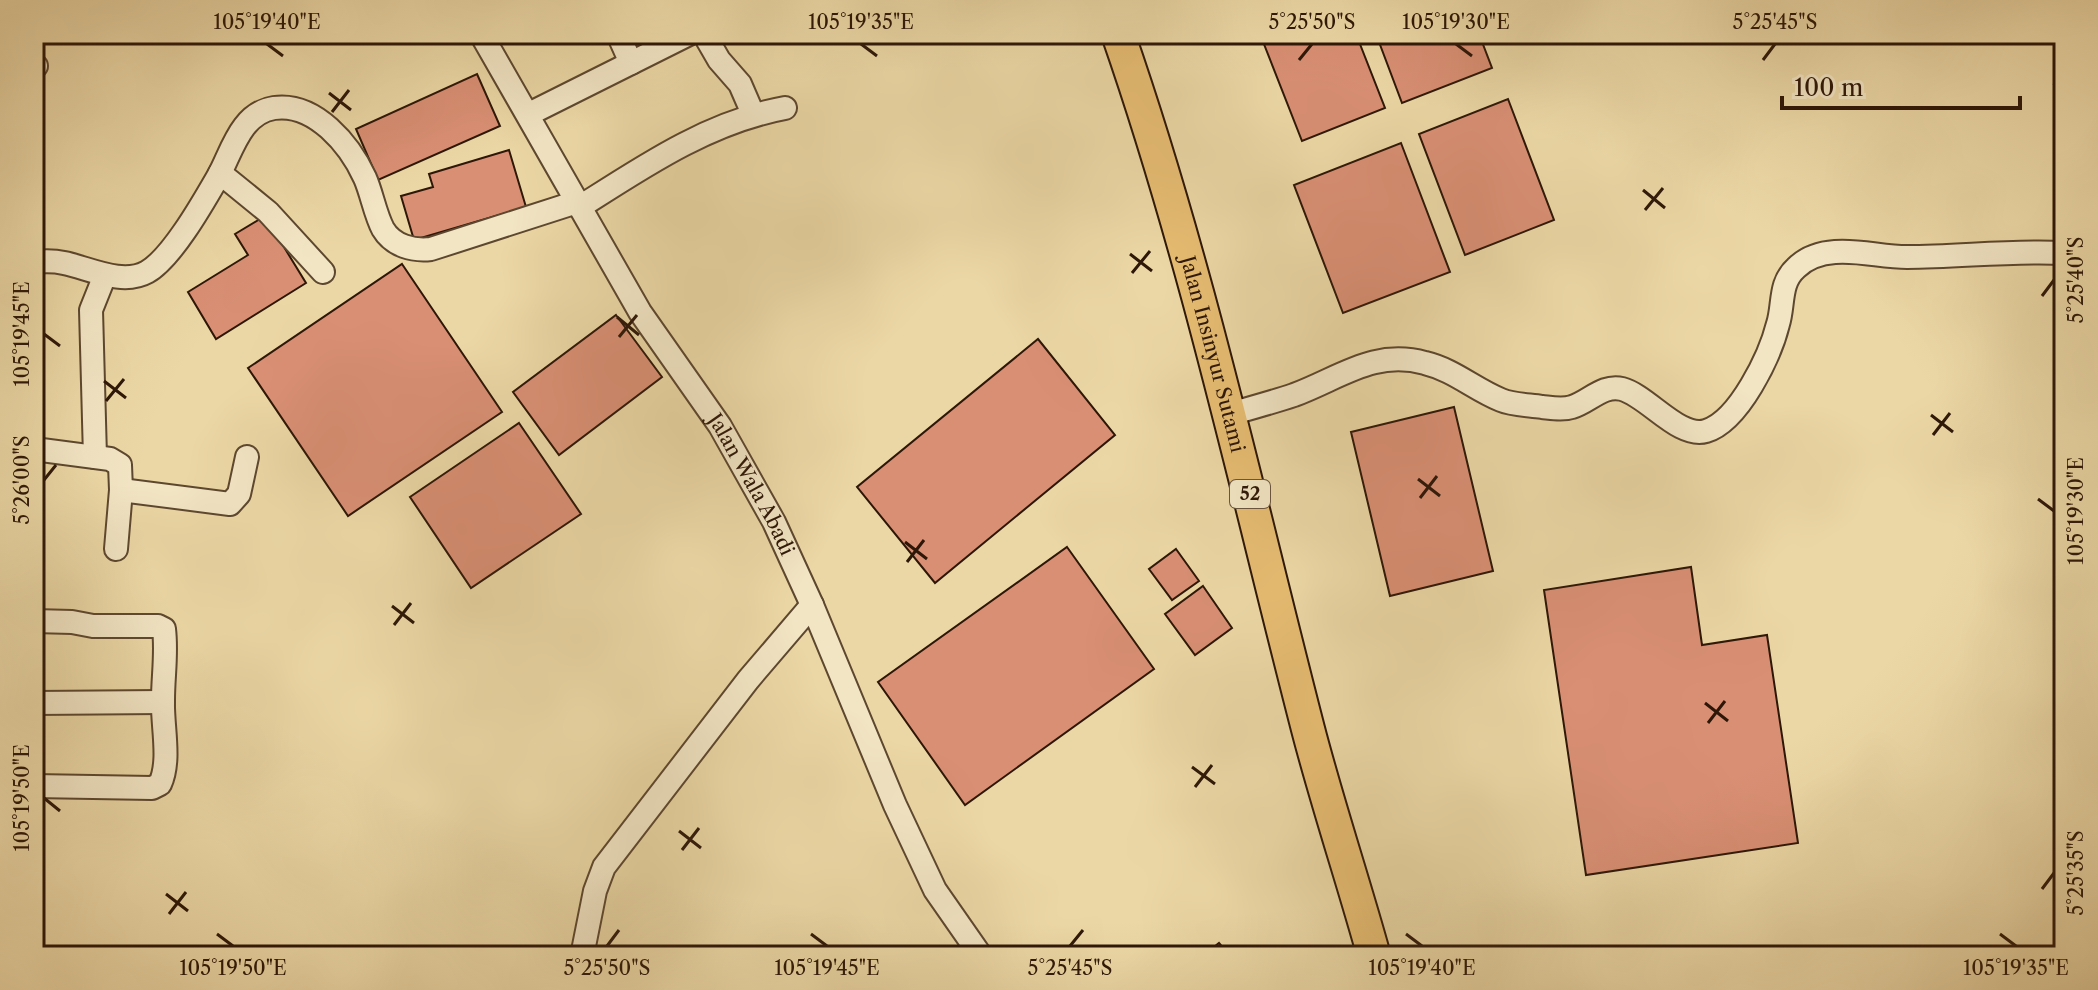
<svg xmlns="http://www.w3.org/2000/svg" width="2098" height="990" viewBox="0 0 2098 990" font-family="'Libre Caslon Text',serif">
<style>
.building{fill:#d98f74;stroke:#2e1708;stroke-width:2}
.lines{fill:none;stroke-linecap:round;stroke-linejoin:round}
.minor-casing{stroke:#5d472f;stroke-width:26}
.highway-casing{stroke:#2e1708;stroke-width:36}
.minor{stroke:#f2e5c4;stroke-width:22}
.highway{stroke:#e6bc72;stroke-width:32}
.ticks{fill:none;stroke:#2e1708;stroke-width:3}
.labels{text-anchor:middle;stroke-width:8;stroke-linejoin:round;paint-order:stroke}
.shield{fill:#f2e5c4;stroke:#695540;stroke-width:2}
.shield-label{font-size:18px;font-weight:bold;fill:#2e1708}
.street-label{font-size:20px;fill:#2e1708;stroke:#f2e5c4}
.neatline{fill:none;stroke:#2e1708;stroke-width:3}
.ticks-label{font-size:20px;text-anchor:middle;fill:#2e1708}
</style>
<rect width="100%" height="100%" fill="#ebd7a5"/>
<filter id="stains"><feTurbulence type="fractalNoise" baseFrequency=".0025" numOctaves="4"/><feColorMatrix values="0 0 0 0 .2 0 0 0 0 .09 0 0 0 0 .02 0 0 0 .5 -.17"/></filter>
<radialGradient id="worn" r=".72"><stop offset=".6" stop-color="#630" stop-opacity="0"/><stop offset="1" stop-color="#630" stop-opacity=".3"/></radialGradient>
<!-- building -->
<g class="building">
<path d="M 1260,34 L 1356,34 L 1385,108 L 1302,141 Z"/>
<path d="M 1376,34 L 1479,34 L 1492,68 L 1402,103 Z"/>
<path d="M 2062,68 L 2064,68 L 2064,88 L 2054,84 Z"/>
<path d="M 477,74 L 500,126 L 378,180 L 356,129 Z"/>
<path d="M 1508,99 L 1554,220 L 1465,255 L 1419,134 Z"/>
<path d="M 1401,143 L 1450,272 L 1343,313 L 1294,185 Z"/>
<path d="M 509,150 L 526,207 L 414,240 L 401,196 L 433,187 L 429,174 Z"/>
<path d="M 265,216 L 306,283 L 216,339 L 188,292 L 248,255 L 235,234 Z"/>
<path d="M 402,264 L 502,412 L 348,516 L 248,368 Z"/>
<path d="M 616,315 L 662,377 L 559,455 L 513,392 Z"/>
<path d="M 1038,339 L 1115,435 L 935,583 L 857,487 Z"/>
<path d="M 1454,407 L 1493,571 L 1390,596 L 1351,432 Z"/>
<path d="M 519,423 L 581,514 L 471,588 L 410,497 Z"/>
<path d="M 1067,547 L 1154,669 L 965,805 L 878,682 Z"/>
<path d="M 1176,549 L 1199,581 L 1172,600 L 1149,569 Z"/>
<path d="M 1691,567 L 1702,645 L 1767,635 L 1798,843 L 1586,875 L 1544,590 Z"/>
<path d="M 1203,586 L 1232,628 L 1195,655 L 1165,614 Z"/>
<path d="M 1219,943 L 1230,956 L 1203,956 Z"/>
</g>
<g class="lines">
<!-- minor casing -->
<g class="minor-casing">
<g id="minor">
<path id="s1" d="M 481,34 L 640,312 L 720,426 L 774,522 L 812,605 L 895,805 L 935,890 L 981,956"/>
<path d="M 618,34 L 631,63"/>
<path d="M 704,34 L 719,60 L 740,84 L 753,114"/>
<path d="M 34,68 L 36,66"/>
<path d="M 529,114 L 689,34"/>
<path d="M 220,173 L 268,212 L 323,272"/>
<path d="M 580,207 C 644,166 709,122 785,108"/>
<path d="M 34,262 C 44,261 55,261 64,263 C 89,268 122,286 147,272 C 172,258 204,201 219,175 C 232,151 241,113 274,108 C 315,102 350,145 365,178 C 372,194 375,214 383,229 C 393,246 413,251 431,249 L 577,202"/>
<path d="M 1230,414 C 1251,408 1273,402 1294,395 C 1340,378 1374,349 1425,363 C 1454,370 1474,389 1501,400 C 1513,405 1529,405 1542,407 C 1552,408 1563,410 1572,407 C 1589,402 1603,384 1622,389 C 1648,396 1679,439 1706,431 C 1739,421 1770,356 1778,324 C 1784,305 1779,283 1796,268 C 1806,258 1821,253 1835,252 C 1859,250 1883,257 1907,257 C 1960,257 2011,250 2064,253"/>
<path d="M 34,449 L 110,459 L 120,465 L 121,490 L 116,549"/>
<path d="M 95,457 L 91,310 L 105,275"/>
<path d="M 121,490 L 230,504 L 239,494 L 247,457"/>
<path d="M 34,621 L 72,622 L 93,626 L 158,626 L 164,629 C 167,653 163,676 163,700 C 162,726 171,760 160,784 L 152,788 L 34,786"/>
<path d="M 34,703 L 163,702"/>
<path d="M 582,956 L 595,891 L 604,867 L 748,680 L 812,605"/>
</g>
</g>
<!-- highway casing -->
<g class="highway-casing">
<g id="highway">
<path id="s2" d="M 1118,34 C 1197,261 1248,497 1308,729 C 1328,806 1353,880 1374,956"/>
</g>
</g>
<!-- minor -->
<use href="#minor" class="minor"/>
<!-- highway -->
<use href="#highway" class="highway"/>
</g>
<!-- ticks -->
<path class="ticks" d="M 267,44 L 283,56M 861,44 L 877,56M 1456,44 L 1472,56M 1299,60 L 1312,44M 1763,60 L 1775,44M 329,93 L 351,110M 332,112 L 349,90M 1643,190 L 1665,208M 1645,210 L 1663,188M 1130,254 L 1152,271M 1132,273 L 1150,251M 2042,296 L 2054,280M 617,317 L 639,335M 44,334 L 60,346M 619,337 L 637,315M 104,381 L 126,398M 106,401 L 124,379M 1931,415 L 1953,432M 1933,435 L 1950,413M 1418,479 L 1440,496M 44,480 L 56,465M 1420,498 L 1437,476M 2038,499 L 2054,511M 905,542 L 927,559M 907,562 L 924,540M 392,606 L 414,623M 394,625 L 411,603M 1705,703 L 1728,721M 1708,723 L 1725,701M 1192,767 L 1215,784M 1195,787 L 1212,765M 44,798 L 60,811M 679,831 L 701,848M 682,850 L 699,828M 2042,889 L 2054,873M 166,894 L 188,911M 169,914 L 186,892M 217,934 L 233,946M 811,934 L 827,946M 1406,934 L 1422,946M 2000,934 L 2016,946M 607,946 L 619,930M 1070,946 L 1083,930"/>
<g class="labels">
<!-- shield labels -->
<rect class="shield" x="1230" y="480" width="40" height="28" rx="6"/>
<g class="shield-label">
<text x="1250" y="500">52</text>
</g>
<!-- street labels -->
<g class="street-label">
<text dy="7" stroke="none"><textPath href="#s2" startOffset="334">Jalan Insinyur Sutami</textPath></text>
<text dy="7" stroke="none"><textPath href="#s1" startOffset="526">Jalan Wala Abadi</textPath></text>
</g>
</g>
<!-- margin -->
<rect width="2098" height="990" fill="none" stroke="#ebd7a5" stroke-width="88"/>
<!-- scale -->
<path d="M1782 96v12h238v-12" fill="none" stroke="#2e1708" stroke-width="4"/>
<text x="1794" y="96" font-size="24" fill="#2e1708" stroke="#f2e5c4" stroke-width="6" paint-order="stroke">100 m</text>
<rect x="44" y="44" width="2010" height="902" class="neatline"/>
<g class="ticks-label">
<text x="267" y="29">105°19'40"E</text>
<text x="861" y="29">105°19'35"E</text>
<text x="1312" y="29">5°25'50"S</text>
<text x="1456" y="29">105°19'30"E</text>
<text x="1775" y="29">5°25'45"S</text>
<text transform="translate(2076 280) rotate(-90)" y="7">5°25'40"S</text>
<text transform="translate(22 334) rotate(-90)" y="7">105°19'45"E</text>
<text transform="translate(22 480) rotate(-90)" y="7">5°26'00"S</text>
<text transform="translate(2076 511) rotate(-90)" y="7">105°19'30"E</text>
<text transform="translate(22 798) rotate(-90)" y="7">105°19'50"E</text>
<text transform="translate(2076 873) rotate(-90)" y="7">5°25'35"S</text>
<text x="233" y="975">105°19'50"E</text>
<text x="607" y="975">5°25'50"S</text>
<text x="827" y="975">105°19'45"E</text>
<text x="1070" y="975">5°25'45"S</text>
<text x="1422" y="975">105°19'40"E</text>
<text x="2016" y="975">105°19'35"E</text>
</g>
<rect width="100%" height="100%" filter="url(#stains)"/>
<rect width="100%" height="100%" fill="url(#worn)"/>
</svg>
